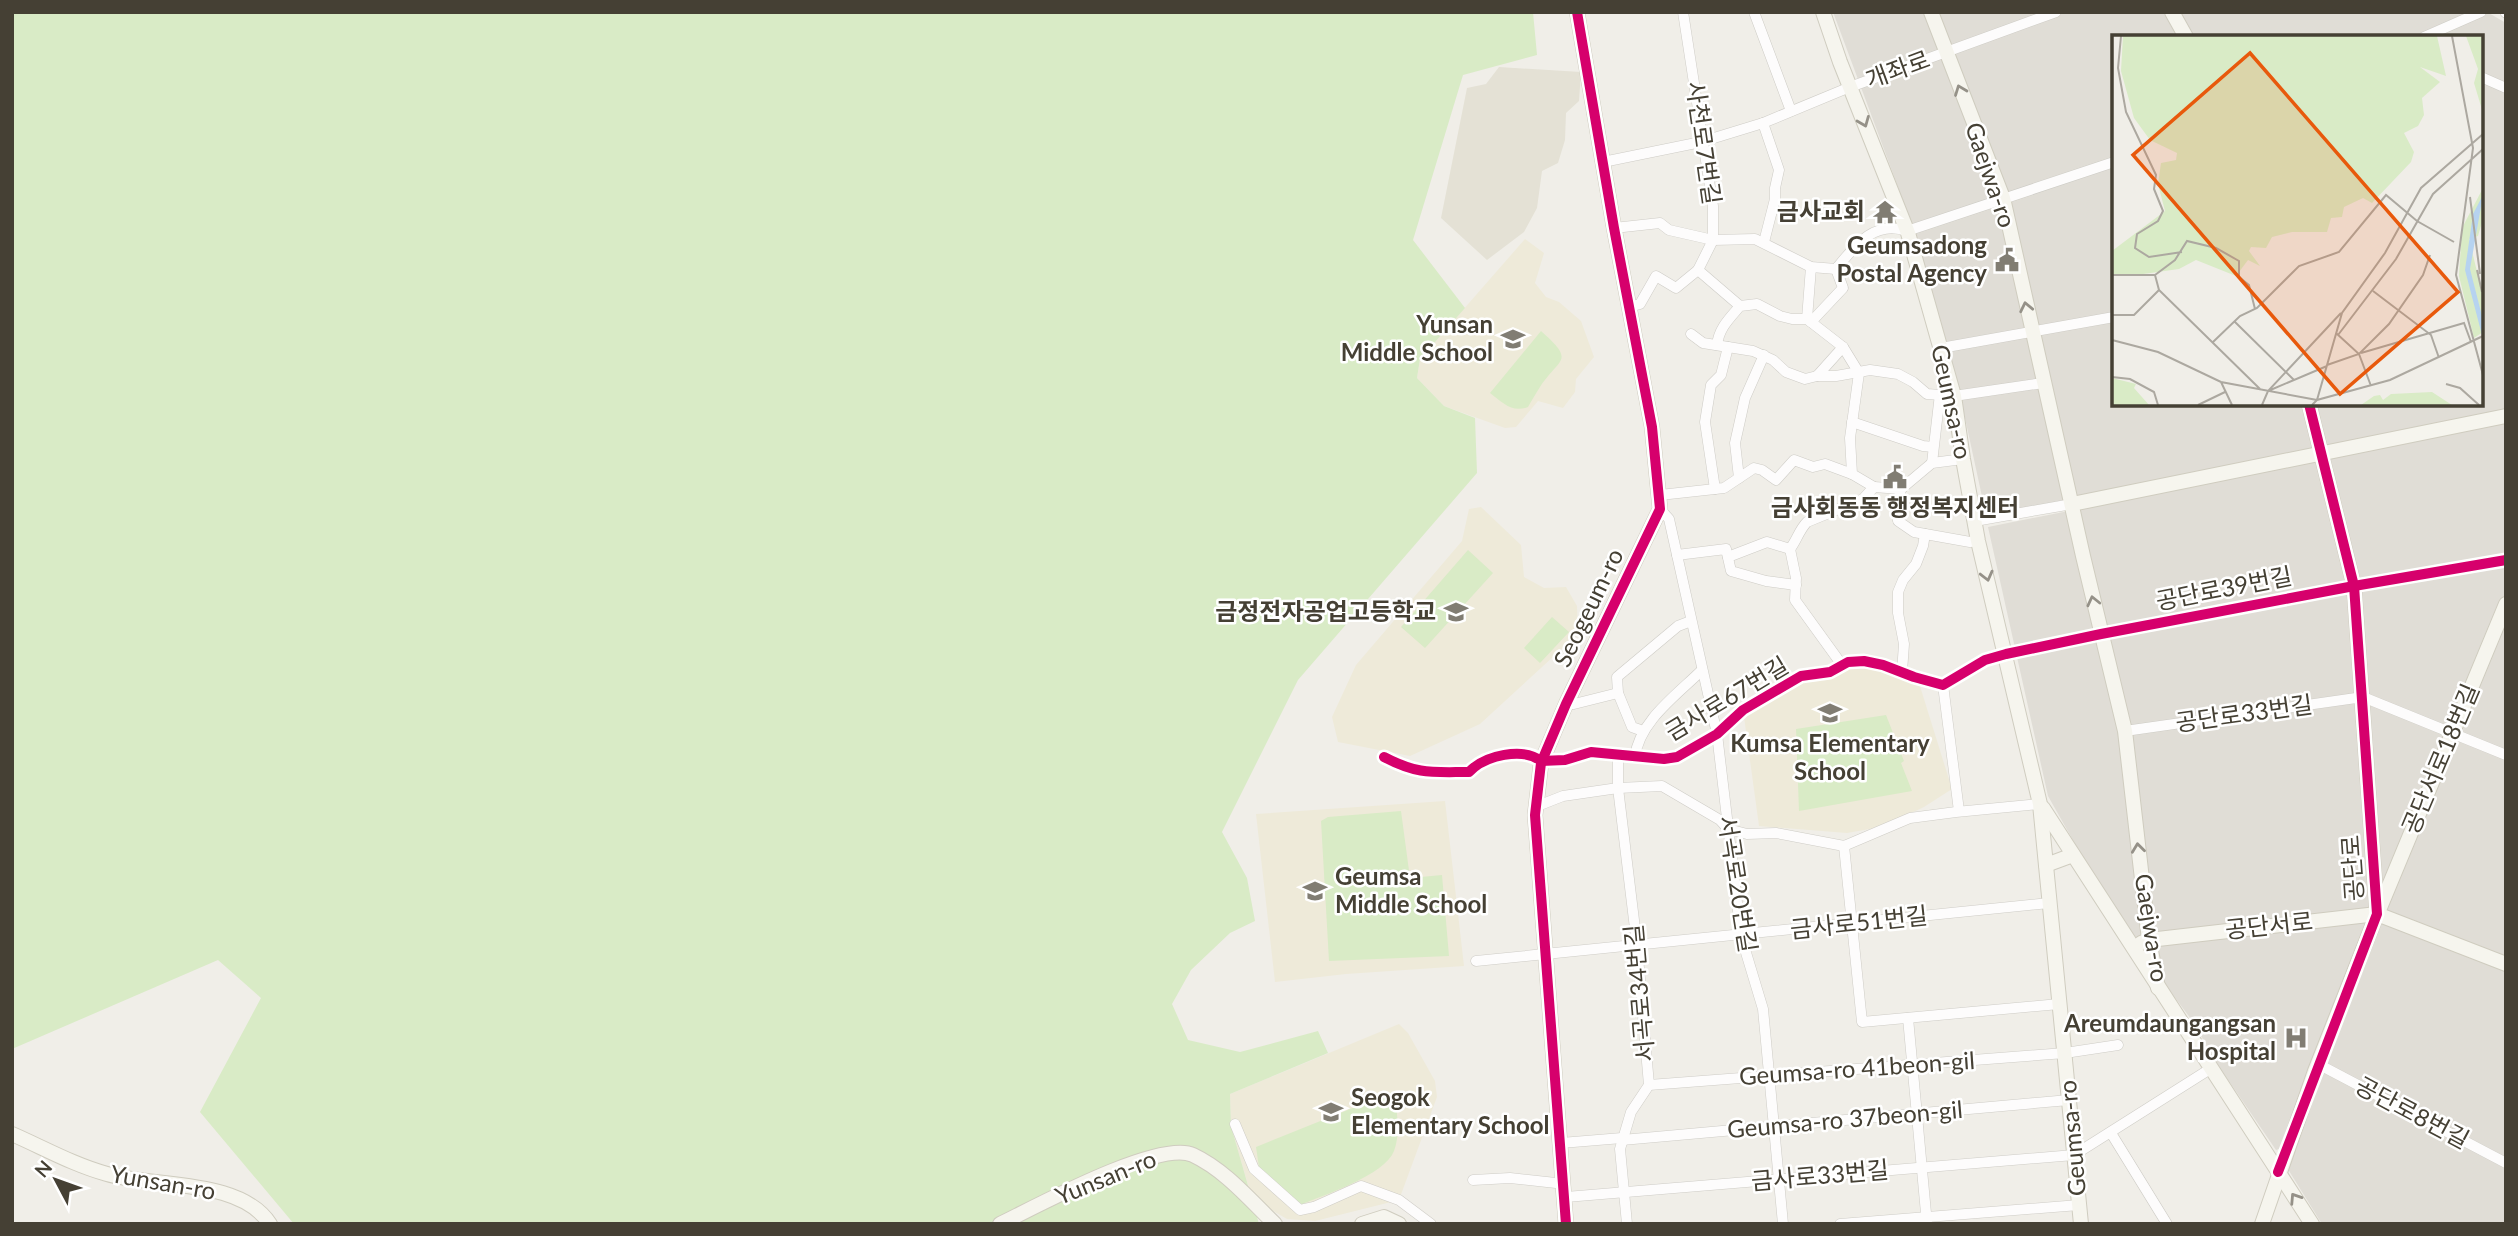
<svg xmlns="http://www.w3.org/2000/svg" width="2518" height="1236" viewBox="0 0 2518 1236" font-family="Lato,'Noto Sans KR',sans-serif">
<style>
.residential{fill:#e4e1d5}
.industrial{fill:#e0ddd6;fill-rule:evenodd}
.education{fill:#eeead9}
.green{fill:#d9ebc6}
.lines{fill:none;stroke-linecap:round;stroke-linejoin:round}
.street-casing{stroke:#ceccc6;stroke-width:11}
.secondary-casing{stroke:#cfccbf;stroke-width:16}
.street{stroke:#fdfcfc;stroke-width:10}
.secondary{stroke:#f6f5ee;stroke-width:14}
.cycleway-casing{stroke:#fff;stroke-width:15}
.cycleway{stroke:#d6006c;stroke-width:10}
.oneway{stroke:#959188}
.labels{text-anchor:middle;stroke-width:5;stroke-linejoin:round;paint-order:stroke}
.street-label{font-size:24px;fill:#454034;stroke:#fff}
.poi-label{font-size:24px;font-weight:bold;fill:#454034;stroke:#fff;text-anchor:end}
.inset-road{fill:none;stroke:#aca8a0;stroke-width:2}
.view{fill:#e8590c;fill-opacity:0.15;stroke:#e8590c;stroke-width:3.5}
.inset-edge{fill:none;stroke:#454034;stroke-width:3.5}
</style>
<rect width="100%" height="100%" fill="#f0eee8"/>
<!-- residential -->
<path class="residential" d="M 1499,67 L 1581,72 L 1579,101 L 1566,113 L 1565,140 L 1558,163 L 1542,171 L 1537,208 L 1524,232 L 1487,260 L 1441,218 L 1467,88 L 1486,84 Z"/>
<!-- industrial -->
<g class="industrial">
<path d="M 1833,12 L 2487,12 L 2506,23 L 2506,411 L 2415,427 L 2184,477 L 1986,515 L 1957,381 L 1926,270 L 1911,222 ZM 2114,37 L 2481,37 L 2481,404 L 2114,404 Z"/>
<path d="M 2506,422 L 2506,593 L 2444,736 L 2282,1148 L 2276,1150 L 2220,1068 L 2191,1019 L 2161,979 L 2135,936 L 2087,865 L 2048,796 L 1988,527 L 2280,469 L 2351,451 Z"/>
<path d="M 2506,615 L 2506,1224 L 2322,1224 L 2286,1166 L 2379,929 Z"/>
</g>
<!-- education -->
<g class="education">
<path d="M 1525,239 L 1544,253 L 1535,283 L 1546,297 L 1559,302 L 1581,321 L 1594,357 L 1576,379 L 1575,392 L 1563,408 L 1538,401 L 1516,427 L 1505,428 L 1444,406 L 1417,378 L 1420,359 Z"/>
<path d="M 1481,507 L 1521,545 L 1524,577 L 1544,588 L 1566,587 L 1577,606 L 1578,634 L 1480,724 L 1410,756 L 1338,742 L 1332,717 L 1356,665 L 1462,541 L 1469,509 Z"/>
<path d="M 1857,666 L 1880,669 L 1919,683 L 1952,789 L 1924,807 L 1881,827 L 1847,833 L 1759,826 L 1744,717 L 1803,680 Z"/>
<path d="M 1445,801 L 1464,966 L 1346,974 L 1275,982 L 1256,814 Z"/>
<path d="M 1399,1024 L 1408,1033 L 1435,1081 L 1437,1097 L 1399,1200 L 1315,1221 L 1287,1219 L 1252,1199 L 1231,1126 L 1230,1094 Z"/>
</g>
<!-- green -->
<g class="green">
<path d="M 12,12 L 1533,12 L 1537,55 L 1463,75 L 1413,240 L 1465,308 L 1420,359 L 1417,378 L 1444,406 L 1475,418 L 1477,473 L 1298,680 L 1222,832 L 1247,878 L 1255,921 L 1230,933 L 1191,970 L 1172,1004 L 1188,1040 L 1240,1052 L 1318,1031 L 1328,1053 L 1230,1094 L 1231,1126 L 1259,1224 L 294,1224 L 200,1112 L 261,998 L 218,960 L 12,1049 Z"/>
<path d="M 1541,331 C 1576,362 1560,357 1540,387 C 1536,393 1532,400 1528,407 C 1512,413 1503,403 1490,393 Z"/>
<path d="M 1468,550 L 1493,573 L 1425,648 L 1401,627 Z"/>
<path d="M 1552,617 L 1569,632 L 1540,663 L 1524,648 Z"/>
<path d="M 1886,715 L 1904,761 L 1901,763 L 1912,791 L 1799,811 L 1796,729 Z"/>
<path d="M 1401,811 L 1410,878 L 1442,875 L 1449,956 L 1329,961 L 1321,821 L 1328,817 Z"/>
<path d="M 1395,1091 C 1396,1109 1401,1133 1394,1151 C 1385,1175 1324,1195 1300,1205 L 1259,1167 L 1256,1147 Z"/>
</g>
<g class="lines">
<!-- street casing -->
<g class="street-casing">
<g id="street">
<path d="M 1754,12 L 1791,111"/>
<path d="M 2505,12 L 2506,13"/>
<path d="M 2424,37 L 2481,12"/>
<path d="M 2481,77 L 2506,88"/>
<path d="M 1763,123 L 1779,170 L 1775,188 L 1775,199 L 1764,242"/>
<path d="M 1603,162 L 1701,142 L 1763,123 L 1850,87 L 2056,12"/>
<path d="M 1614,228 L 1660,223 L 1669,230 L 1713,240 L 1755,239 L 1811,267 L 1836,269 C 1854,247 1874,219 1907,231 L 2114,162"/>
<path d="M 1698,270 L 1740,306"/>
<path d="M 1629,307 L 1640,304 L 1656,276 L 1676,288 L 1698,270 L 1713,240 L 1713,206 L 1683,12"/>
<path d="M 1807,319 L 1811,267"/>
<path d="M 1811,322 L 1843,288 L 1836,269"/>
<path d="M 1691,334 L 1703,343 L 1753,351 L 1773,360 L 1786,372 L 1805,379 L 1817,376 L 1836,376 L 1870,370 L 1898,374 L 1913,382 L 1927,394 L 1954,396 L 2043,383"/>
<path d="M 1717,345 C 1719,328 1729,319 1740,306 L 1757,304 L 1780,316 L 1792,319 L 1807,319 L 1843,347 L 1859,373 L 1850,438 L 1852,474 L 1874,487 L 1863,499 L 1807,522 C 1799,530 1797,540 1790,549"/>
<path d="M 1941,348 L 2114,317"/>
<path d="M 1817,376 L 1843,347"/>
<path d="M 1852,422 L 1923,446 L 1933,447"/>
<path d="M 1932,463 L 1940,394"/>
<path d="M 1739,478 L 1735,443 L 1745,398 L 1764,355"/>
<path d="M 1874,487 L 1901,489 L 1932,463 L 1963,459"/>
<path d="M 1715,489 L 1705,422 L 1711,385 L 1721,375 L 1728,347"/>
<path d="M 1901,489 L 1897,505 L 1898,521 L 1914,532 L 1970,542 L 1978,541"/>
<path d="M 1660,495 L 1724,488 L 1754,468 L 1762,470 L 1776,480 L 1794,460 L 1813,467 L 1825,464 L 1852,474"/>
<path d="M 1660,509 L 1669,519 L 1717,734 L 1741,936 L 1763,1009 L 1783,1224"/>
<path d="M 1975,521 L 2072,504"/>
<path d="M 1790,549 L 1796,578 L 1795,600 L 1842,665"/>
<path d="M 1677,555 L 1726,549 L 1731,571 L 1766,581 L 1796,585"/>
<path d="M 1728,557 L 1767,542 L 1790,549"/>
<path d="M 1902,672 L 1904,644 L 1898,613 L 1898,592 L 1903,580 L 1916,564 L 1923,546 L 1925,534"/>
<path d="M 1943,685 L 1959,811"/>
<path d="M 1566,704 L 1574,704 L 1618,693"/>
<path d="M 1643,731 L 1632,727 L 1618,693 L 1617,677 L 1678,626 L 1691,621"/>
<path d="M 2125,731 L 2363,697 L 2506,755"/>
<path d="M 1618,755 L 1618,788 L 1637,945 L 1649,1085 L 1631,1112 L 1620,1149 L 1627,1224"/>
<path d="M 1384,757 C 1418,775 1433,772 1469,772 C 1485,755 1523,747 1541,761 L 1565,760 L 1591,752 L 1664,759 L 1677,757 L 1717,734 L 1743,710 L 1801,676 L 1830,672 L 1848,662 L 1864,661 L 1883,665 L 1914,677 L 1943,685 L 1985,660 L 2006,654 L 2101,634 L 2354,586 L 2506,560"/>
<path d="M 1635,757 C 1639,721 1678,694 1702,670"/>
<path d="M 1535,807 L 1563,796 L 1618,788 L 1662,786 L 1720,820 L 1728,829 L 1747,834 L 1776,833 L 1844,846 L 1910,818 L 1956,812 L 2040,804"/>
<path d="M 1844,846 L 1862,1022 L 2059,1004"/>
<path d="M 1476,961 L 2049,903"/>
<path d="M 1908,1018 L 1927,1224"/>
<path d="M 2318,1064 L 2506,1163"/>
<path d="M 1649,1085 L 2065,1053 L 2118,1045"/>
<path d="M 1235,1124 L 1254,1169 L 1300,1210 L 1314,1207 L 1361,1186 L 1399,1200 L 1431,1224"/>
<path d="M 2111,1133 L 2167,1224"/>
<path d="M 1622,1140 L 2069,1100"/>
<path d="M 1561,1143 L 1622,1138"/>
<path d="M 1473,1180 L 1510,1178 L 1565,1184"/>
<path d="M 1566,1197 L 2074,1155 L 2210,1069"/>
<path d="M 1840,1224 L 2079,1205"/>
</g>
</g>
<!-- secondary casing -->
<g class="secondary-casing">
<g id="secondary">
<path d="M 1823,12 L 1840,62 L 1908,233 L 1954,396 L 1963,459 L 1978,541 L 2040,804 L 2081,1224"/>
<path d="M 1931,12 L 2003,198 L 2083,556 L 2125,731 L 2149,940 L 2158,988"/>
<path d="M 2172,12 L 2186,37"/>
<path d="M 2072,504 L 2506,416"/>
<path d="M 2043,808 L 2312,1224"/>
<path d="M 2046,865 L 2073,855"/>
<path d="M 2379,910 L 2506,604"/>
<path d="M 2141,943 L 2149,940 L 2377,914 L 2506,964"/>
<path d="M 12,1134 C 44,1148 74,1165 107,1174 C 155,1188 240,1178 270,1224"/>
<path d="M 1000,1224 C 1035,1207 1160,1139 1193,1155 C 1225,1170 1250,1200 1275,1224"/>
<path d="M 1362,1224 L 1384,1217 L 1399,1224"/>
<path d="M 1566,1224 L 1535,815 L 1541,763 L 1566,704 L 1660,509 L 1652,427 L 1614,228 L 1577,12"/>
<path d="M 2262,1224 L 2315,1071 L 2377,914 L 2354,586 L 2309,404"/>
</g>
</g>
<!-- street -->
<use href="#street" class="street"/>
<!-- secondary -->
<use href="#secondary" class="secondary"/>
<!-- cycleway casing -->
<g class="cycleway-casing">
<g id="cycleway">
<path d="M 1384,757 C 1418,775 1433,772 1469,772 C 1485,755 1523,747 1541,761 L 1565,760 L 1591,752 L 1664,759 L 1677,757 L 1717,734 L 1743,710 L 1801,676 L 1830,672 L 1848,662 L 1864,661 L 1883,665 L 1914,677 L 1943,685 L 1985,660 L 2006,654 L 2101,634 L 2354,586 L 2506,560"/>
<path d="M 2278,1172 L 2377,914 L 2354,586 L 2309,404"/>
<path d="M 1566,1224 L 1535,815 L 1541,763 L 1566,704 L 1660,509 L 1652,427 L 1614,228 L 1577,12"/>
</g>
</g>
<!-- cycleway -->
<use href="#cycleway" class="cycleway"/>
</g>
<!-- one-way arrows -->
<defs><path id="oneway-chevron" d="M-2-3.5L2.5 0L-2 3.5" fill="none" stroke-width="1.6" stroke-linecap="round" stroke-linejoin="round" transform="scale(1.75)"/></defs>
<g class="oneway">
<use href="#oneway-chevron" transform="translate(1960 90) rotate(-111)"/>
<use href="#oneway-chevron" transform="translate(1864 122) rotate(68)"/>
<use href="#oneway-chevron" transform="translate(2026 307) rotate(-102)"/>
<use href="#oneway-chevron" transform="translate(1987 576) rotate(76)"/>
<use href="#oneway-chevron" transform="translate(2093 601) rotate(-103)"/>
<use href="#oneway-chevron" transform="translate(2138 848) rotate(-97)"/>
<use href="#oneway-chevron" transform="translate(2295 1198) rotate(-123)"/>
</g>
<!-- icons -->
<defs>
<g id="temple-bare" transform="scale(1.89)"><path d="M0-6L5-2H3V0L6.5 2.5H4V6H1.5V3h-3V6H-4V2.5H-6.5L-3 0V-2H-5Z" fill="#817d73" stroke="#fff" stroke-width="2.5" paint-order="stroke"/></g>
<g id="civic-bare" transform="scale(1.89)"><path d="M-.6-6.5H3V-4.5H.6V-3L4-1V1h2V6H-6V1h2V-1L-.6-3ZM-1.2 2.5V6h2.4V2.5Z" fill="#817d73" stroke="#fff" stroke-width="2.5" paint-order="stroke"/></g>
<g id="school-bare" transform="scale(1.89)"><path d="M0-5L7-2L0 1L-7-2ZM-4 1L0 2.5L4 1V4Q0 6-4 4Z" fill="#817d73" stroke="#fff" stroke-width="2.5" paint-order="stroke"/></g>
<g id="hospital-bare" transform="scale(1.89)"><path d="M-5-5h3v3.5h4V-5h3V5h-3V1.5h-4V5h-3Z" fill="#817d73" stroke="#fff" stroke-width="2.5" paint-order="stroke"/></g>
</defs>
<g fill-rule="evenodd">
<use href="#temple-bare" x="1885" y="212"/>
<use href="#civic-bare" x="2007" y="260"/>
<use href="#school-bare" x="1513" y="339"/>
<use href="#civic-bare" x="1895" y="477"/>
<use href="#school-bare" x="1456" y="612"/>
<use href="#school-bare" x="1830" y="713"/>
<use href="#school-bare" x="1315" y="891"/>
<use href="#hospital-bare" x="2296" y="1038"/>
<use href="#school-bare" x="1331" y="1112"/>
</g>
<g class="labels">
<!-- street labels -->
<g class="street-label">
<text transform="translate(1898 70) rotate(-20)" y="8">개좌로</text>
<text transform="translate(1703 143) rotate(82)" y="8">사천로7번길</text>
<text transform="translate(1990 175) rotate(71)" y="8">Gaejwa-ro</text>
<text transform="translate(1951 402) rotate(78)" y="8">Geumsa-ro</text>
<text transform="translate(2224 589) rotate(-11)" y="8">공단로39번길</text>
<text transform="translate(1589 608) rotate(-64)" y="8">Seogeum-ro</text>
<text transform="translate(1727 699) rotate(-31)" y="8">금사로67번길</text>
<text transform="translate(2244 714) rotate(-8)" y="8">공단로33번길</text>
<text transform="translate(2441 759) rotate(-67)" y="8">공단서로18번길</text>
<text transform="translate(2353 868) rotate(-94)" y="8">공단로</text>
<text transform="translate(1737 884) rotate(81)" y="8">서곡로20번길</text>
<text transform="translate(1859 923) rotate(-6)" y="8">금사로51번길</text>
<text transform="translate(2269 926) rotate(-6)" y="8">공단서로</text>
<text transform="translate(2151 928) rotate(81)" y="8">Gaejwa-ro</text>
<text transform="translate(1640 993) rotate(-95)" y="8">서곡로34번길</text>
<text transform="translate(1857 1069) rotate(-4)" y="8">Geumsa-ro 41beon-gil</text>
<text transform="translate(2412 1113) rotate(28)" y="8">공단로8번길</text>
<text transform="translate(1845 1120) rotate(-5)" y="8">Geumsa-ro 37beon-gil</text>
<text transform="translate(2073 1138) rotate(-95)" y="8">Geumsa-ro</text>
<text transform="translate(1820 1176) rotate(-5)" y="8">금사로33번길</text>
<text transform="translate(1106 1178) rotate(-22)" y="8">Yunsan-ro</text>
<text transform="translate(163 1183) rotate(10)" y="8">Yunsan-ro</text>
</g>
<!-- poi labels -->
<g class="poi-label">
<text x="1865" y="220">금사교회</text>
<text x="1987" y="254">Geumsadong<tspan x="1987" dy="28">Postal Agency</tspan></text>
<text x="1493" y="333">Yunsan<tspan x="1493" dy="28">Middle School</tspan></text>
<text x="1895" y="516" text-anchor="middle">금사회동동 행정복지센터</text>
<text x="1436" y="620">금정전자공업고등학교</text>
<text x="1830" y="752" text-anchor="middle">Kumsa Elementary<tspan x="1830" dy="28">School</tspan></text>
<text x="1335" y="885" text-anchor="start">Geumsa<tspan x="1335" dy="28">Middle School</tspan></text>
<text x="2276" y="1032">Areumdaungangsan<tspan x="2276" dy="28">Hospital</tspan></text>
<text x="1351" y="1106" text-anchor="start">Seogok<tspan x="1351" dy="28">Elementary School</tspan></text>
</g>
</g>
<!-- overview -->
<g transform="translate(2112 35)">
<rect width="371" height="371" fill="#f0eee8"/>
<path d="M 11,1 L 325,1 L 334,41 L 308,32 L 328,47 L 310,63 L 312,80 L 306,91 L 292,98 L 302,117 L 299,127 L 260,168 L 251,163 L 232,172 L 230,182 L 219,183 L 215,197 L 180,197 L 160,202 L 154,213 L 139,212 L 137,216 L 148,231 L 136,225 L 124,241 L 84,225 L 67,234 L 17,241 L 0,239 L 0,216 L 53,176 L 46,149 L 49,128 L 64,125 L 65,118 L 38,105 L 22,83 L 9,36 ZM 354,1 L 371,1 L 371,78 L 362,48 L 366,34 ZM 371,153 L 371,184 L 366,201 L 357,204 L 371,261 L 371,297 L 362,303 L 347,241 L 350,193 ZM 0,343 L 24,349 L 22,353 L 37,370 L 0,370 ZM 320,357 L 340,370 L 249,370 L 262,361 L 268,360 L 271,365 L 279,359 Z" fill="#d9ebc6"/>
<path d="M 371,160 L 358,234 L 371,285 L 371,304 L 353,235 L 361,179 Z" fill="#b6d3f0"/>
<path class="inset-road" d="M 9,1 L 6,33 L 14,77 L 44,140 L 42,154 L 51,176 L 46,186 L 25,199 L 23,213 L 37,222 L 70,217M 340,1 L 361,113 L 344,240 L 371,340M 358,162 L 368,239M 365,235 L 370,257M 0,240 L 43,240 L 47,255 L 148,354M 43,240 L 63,225 L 75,206 L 104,213 L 127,226 L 127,242 L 137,250 L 143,274M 261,256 L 319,300 L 327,323M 0,280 L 22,280 L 47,255M 122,286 L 182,345M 224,298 L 247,319 L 259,351M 226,300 L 284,224 L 321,159 L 371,114M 0,305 L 46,317 L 109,347 L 205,365M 101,307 L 128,281 L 145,273 L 187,231 L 227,217 L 274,160 L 305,186 L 342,207M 249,318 L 352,288 L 359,307M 215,330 L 247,319 L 277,289 L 311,240 L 318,220M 0,342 L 18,344 L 42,357 L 46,370M 109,347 L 120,370M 334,349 L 348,353 L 367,370M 156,356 L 215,331M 205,365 L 230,278 L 273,218 L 309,153 L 371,99M 86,370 L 113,357M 150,370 L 156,356 L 229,278M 200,370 L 205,365 L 278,345 L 371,301"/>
<path class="view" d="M 138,18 L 346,257 L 228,359 L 21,120 Z"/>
<rect width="371" height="371" class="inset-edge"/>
</g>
<!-- border -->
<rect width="2518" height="1236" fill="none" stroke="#454034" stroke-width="28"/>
<!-- north arrow -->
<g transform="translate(56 1180) rotate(311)" stroke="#ffffff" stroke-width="5" paint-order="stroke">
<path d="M0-5L12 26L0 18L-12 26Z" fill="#454034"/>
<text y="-10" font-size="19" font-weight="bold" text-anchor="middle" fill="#454034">N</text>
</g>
</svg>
